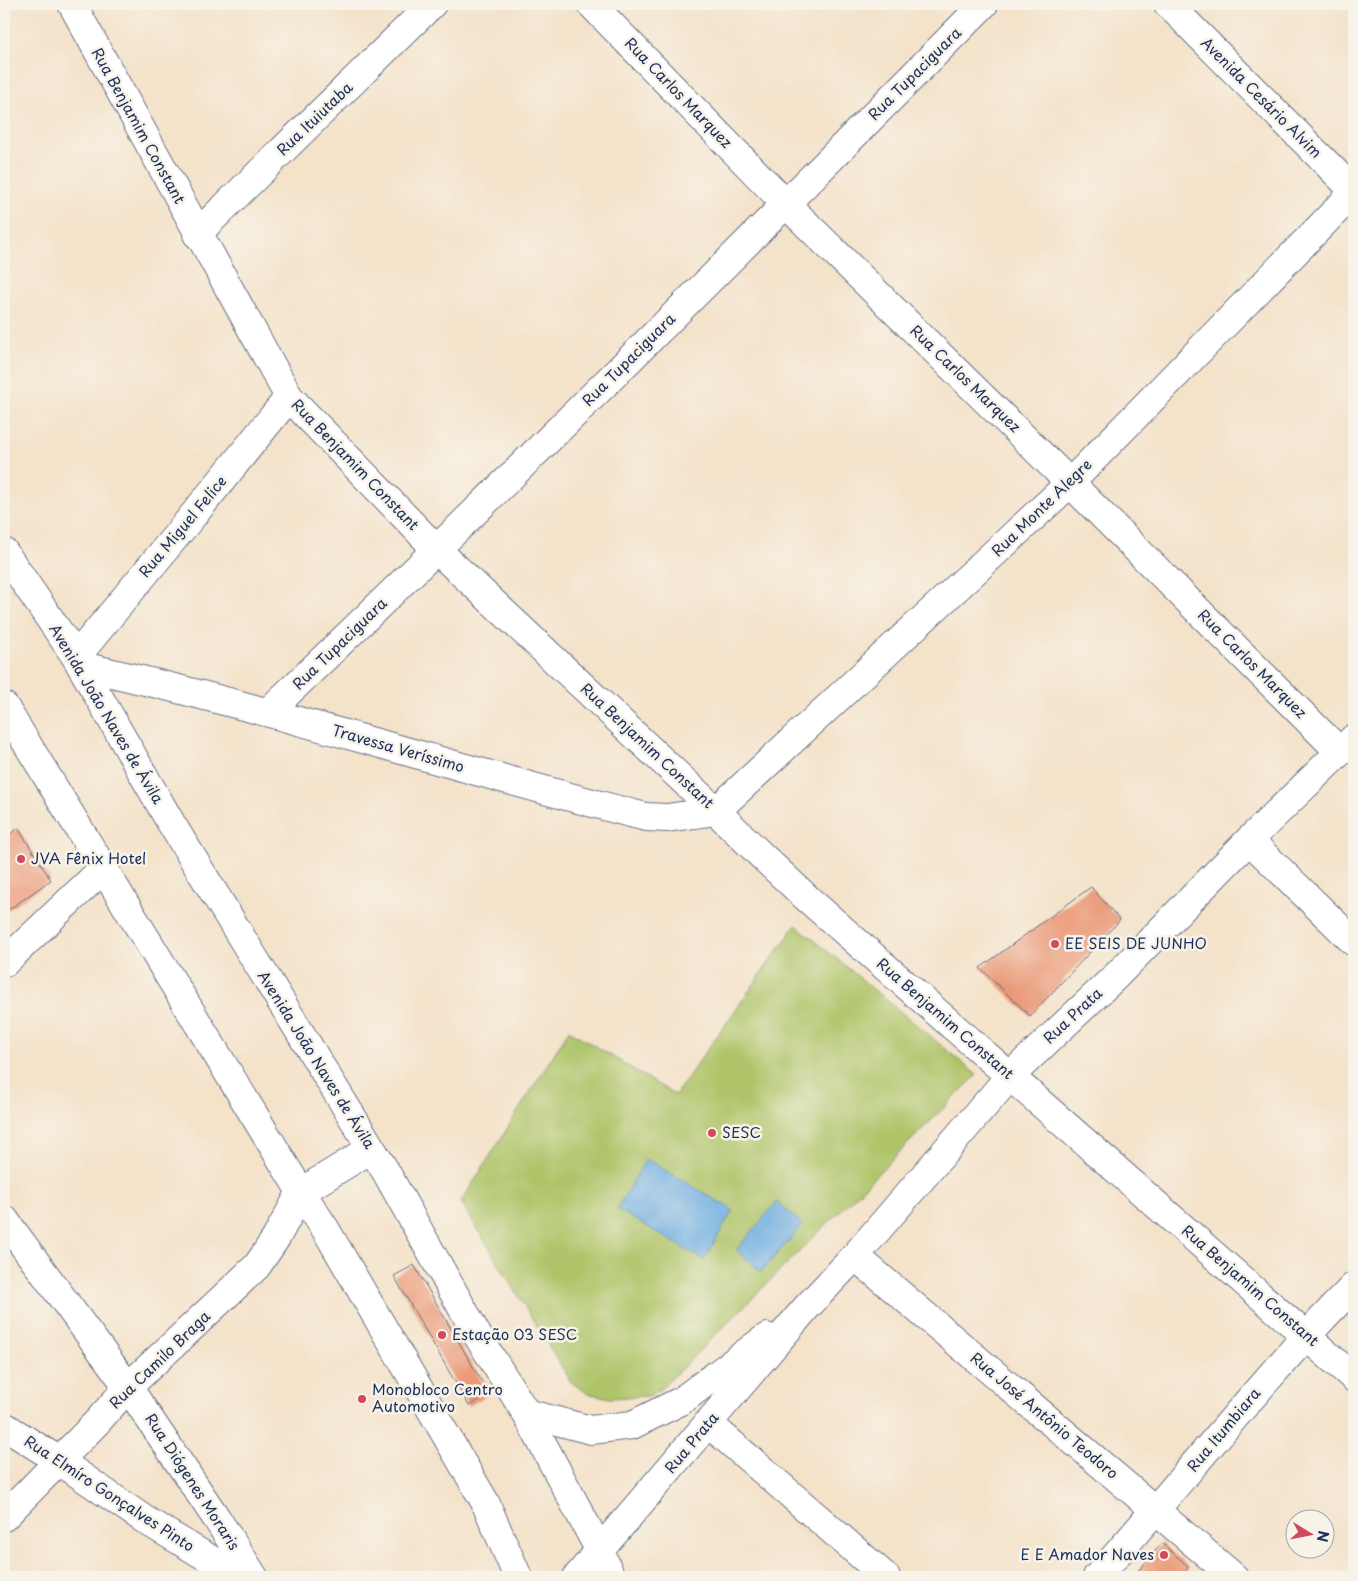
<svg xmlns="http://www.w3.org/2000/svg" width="1358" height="1581" viewBox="0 0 1358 1581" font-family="'Playpen Sans',sans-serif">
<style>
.green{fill:#afc469;stroke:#657a64}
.water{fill:#6eaee2;stroke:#446ea0}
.building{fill:#eb9a78}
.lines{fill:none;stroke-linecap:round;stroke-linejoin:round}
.minor-casing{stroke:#676e83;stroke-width:30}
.tertiary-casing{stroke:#676e83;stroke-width:30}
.secondary-casing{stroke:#676e83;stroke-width:30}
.minor{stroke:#fff;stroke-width:28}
.tertiary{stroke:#fff;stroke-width:28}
.secondary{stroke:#fff;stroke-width:28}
.poi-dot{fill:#d1495b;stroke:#f7f3e8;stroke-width:2}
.labels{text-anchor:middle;stroke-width:5;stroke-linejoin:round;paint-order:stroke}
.street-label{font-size:15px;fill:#1b2f5e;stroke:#f7f3e8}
.poi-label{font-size:15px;fill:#1b2f5e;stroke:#f7f3e8;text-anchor:start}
</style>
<rect width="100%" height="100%" fill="#f7f3e8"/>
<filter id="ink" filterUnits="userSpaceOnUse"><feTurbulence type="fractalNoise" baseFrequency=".02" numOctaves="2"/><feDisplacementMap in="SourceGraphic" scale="10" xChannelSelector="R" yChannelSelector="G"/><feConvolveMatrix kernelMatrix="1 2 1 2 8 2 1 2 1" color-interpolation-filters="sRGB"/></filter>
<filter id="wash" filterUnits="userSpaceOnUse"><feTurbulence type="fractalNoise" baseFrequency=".0096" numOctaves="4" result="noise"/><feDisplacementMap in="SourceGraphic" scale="20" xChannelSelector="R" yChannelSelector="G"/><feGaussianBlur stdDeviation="1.12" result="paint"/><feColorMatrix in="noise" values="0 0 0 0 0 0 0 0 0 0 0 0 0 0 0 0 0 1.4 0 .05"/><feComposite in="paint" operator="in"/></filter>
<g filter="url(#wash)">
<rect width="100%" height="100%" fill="#f4e2c9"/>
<!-- green -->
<path class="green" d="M 796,925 L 977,1075 L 662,1388 L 649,1396 L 610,1398 L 587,1393 L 571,1382 L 461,1202 L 569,1030 L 675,1095 Z"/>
<!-- water -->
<g class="water">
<path d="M 646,1159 L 733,1210 L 704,1260 L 617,1209 Z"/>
<path d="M 777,1202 L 803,1225 L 761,1272 L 736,1250 Z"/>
</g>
<g id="blocks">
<!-- building -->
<g class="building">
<path d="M 18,828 L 51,880 L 4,913 L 4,839 Z"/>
<path d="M 1091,887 L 1120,920 L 1030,1016 L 980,968 Z"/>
<path d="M 414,1265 L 489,1394 L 469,1406 L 394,1276 Z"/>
<path d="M 1162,1543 L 1189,1567 L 1180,1577 L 1133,1577 Z"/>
</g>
</g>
</g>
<g filter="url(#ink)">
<use href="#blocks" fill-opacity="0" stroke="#676e83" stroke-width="1"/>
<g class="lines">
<!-- minor casing -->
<g class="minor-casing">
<g id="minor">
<path d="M 72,4 L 289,397 L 437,550 L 716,811 L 764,858 L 809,900 L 1354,1378"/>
<path d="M 591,4 L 786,204 L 1070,483 L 1340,752"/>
<path d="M 1168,4 L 1354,191"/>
<path d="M 197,234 L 432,4"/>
<path d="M 76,657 L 195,513 L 289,397"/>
<path d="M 81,666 C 271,708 457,769 646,817 L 667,818 L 716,811 L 1070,483 L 1354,192"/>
<path d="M 268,712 C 511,480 748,243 984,4"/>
<path d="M 1249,840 L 1354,942"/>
<path d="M 4,963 L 103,869"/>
<path d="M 4,1219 L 128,1387 L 217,1519 L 254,1577"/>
<path d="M 855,1256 L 1234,1577"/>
<path d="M 708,1423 L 886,1577"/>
<path d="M 4,1426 L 58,1460 L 145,1520 L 240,1577"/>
<path d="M 4,1517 L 98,1421 L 128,1387 L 257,1266 L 276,1238 L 301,1192"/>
</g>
</g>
<!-- tertiary casing -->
<g class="tertiary-casing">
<g id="tertiary">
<path d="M 526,1413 L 591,1430 L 632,1425 L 681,1401 L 767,1337"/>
<path d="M 577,1577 L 806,1308 L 855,1256 L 1010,1076 L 1116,976 L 1249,840 L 1354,738"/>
<path d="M 1097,1577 C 1183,1480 1263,1378 1354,1286"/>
</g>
</g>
<!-- secondary casing -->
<g class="secondary-casing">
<g id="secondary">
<path d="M 4,552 L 76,657 L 171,823 L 386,1172 L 479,1338 L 526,1413 L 600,1551 L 611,1577"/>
<path d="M 4,706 L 301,1192 L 326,1230 L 485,1502 L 518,1577"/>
<path d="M 301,1192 L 371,1149"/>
</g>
</g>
<!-- minor -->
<use href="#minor" class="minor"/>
<!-- tertiary -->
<use href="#tertiary" class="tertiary"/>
<!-- secondary -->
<use href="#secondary" class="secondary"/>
</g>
</g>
<!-- markers -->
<g class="poi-dot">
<circle cx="21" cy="859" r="5"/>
<circle cx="1055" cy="944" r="5"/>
<circle cx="712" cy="1133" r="5"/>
<circle cx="442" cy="1335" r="5"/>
<circle cx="362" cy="1399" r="5"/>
<circle cx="1164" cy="1555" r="5"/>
</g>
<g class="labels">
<!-- street labels -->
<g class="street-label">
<text transform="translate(915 74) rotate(-45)" y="5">Rua Tupaciguara</text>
<text transform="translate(678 93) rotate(46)" y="5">Rua Carlos Marquez</text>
<text transform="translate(1261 98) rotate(45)" y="5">Avenida Cesário Alvim</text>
<text transform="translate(315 119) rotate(-44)" y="5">Rua Ituiutaba</text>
<text transform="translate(138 126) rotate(61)" y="5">Rua Benjamim Constant</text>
<text transform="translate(629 360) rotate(-45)" y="5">Rua Tupaciguara</text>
<text transform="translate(965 379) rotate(44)" y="5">Rua Carlos Marquez</text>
<text transform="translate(355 465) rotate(46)" y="5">Rua Benjamim Constant</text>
<text transform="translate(1042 508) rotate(-44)" y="5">Rua Monte Alegre</text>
<text transform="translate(183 527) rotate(-50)" y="5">Rua Miguel Felice</text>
<text transform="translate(340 644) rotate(-44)" y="5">Rua Tupaciguara</text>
<text transform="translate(1252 664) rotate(45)" y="5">Rua Carlos Marquez</text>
<text transform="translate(106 714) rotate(59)" y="5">Avenida João Naves de Ávila</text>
<text transform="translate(647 746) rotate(43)" y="5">Rua Benjamim Constant</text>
<text transform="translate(398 749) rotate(16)" y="5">Travessa Veríssimo</text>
<text transform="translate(1073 1016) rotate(-43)" y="5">Rua Prata</text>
<text transform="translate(945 1019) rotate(41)" y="5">Rua Benjamim Constant</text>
<text transform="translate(316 1060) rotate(58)" y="5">Avenida João Naves de Ávila</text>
<text transform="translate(1250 1286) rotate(41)" y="5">Rua Benjamim Constant</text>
<text transform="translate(160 1360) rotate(-44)" y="5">Rua Camilo Braga</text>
<text transform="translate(1044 1416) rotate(40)" y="5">Rua José Antônio Teodoro</text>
<text transform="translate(1224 1430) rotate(-50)" y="5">Rua Itumbiara</text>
<text transform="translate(692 1443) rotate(-50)" y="5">Rua Prata</text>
<text transform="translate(192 1482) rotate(57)" y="5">Rua Diógenes Moraris</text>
<text transform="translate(109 1494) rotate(33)" y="5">Rua Elmíro Gonçalves Pinto</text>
</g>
<!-- poi labels -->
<g class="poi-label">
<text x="31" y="864">JVA Fênix Hotel</text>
<text x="1065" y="949">EE SEIS DE JUNHO</text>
<text x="722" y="1138">SESC</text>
<text x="452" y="1340">Estação 03 SESC</text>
<text x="372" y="1395">Monobloco Centro<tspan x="372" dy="17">Automotivo</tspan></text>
<text x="1154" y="1560" text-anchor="end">E E Amador Naves</text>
</g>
</g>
<!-- margin -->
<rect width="1358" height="1581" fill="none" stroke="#f7f3e8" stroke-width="20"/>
<!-- north arrow -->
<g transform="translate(1310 1534) rotate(100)"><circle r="24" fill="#f7f3e8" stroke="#9fa5b1"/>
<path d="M0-4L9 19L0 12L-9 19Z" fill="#d1495b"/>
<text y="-8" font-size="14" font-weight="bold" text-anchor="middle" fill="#1b2f5e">N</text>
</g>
</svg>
